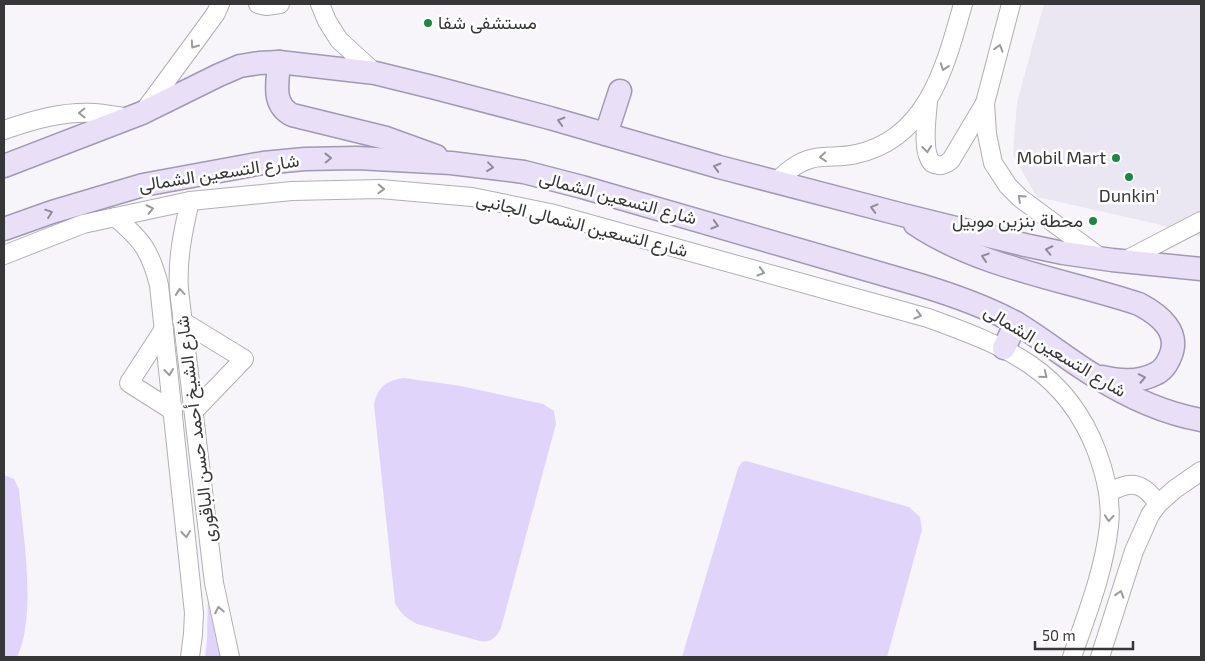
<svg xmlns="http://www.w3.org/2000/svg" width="1205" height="661" viewBox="0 0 1205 661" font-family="'Exo 2',Vazirmatn,sans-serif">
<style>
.built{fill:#ebe7f2}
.green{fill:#e1d4fb}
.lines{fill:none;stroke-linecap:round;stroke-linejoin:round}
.minor-casing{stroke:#b0afb3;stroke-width:20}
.major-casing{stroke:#a198b2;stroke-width:25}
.minor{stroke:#fff;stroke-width:18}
.major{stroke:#e9e0f8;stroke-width:22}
.oneway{stroke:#9b9a9c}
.oneway2{stroke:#908b98}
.poi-dot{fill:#168b45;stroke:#fff;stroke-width:2}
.labels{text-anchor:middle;stroke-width:5;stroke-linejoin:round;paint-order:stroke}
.poi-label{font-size:18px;fill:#373638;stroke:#fff;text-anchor:end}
.street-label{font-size:18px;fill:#373638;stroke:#fff}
</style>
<rect width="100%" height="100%" fill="#f7f5f9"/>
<!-- built -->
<path class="built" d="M 1044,4 L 1201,4 L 1201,237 L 1157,224 L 1037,197 L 1013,155 L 1017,102 Z"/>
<!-- green -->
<g class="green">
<path d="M 404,378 L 461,386 L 543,404 L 554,411 L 556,424 L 501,628 C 497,637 490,643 480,641 L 417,624 C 407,619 400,613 395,603 L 374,405 C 377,387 387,380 404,378 Z"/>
<path d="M 746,461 L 909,507 L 920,517 L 922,530 L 887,657 L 682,657 L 738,468 L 742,462 Z"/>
<path d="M 4,475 L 14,479 L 19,489 C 23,536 37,615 17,657 L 4,657 Z"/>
<path d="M 208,587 L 223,657 L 205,657 L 207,640 Z"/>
</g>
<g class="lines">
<!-- minor casing -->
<g class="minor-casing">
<g id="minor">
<path d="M 258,4 L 266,6 L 280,4"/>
<path d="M 320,4 L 327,21 L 339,40 L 375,73"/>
<path d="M 1011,4 L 985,103 L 987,134 L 993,163 L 1008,186 L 1020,198 L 1101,258"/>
<path d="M 928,101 C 927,117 921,151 932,163 C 939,167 944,166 951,160 L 985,103"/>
<path d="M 144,111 L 200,35 L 216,13 L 220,4"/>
<path d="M 4,130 C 33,120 63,111 95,113 C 106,114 118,116 129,118"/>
<path d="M 776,182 C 789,169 803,158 822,157 C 833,156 845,157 856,154 C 928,139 946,64 963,4"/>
<path d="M 190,201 C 183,231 177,259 179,290 L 214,583 L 230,657"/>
<path d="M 115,217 C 142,240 150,250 159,285 L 194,613 L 193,634 L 190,657"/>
<path d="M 4,255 L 83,224 L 190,201 L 292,191 L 380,189 L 472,197 L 550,213 L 928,318 C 1005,346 1066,369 1097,452 C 1106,476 1112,500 1109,526 C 1104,571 1087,614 1072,657"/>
<path d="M 1124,261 L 1201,221"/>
<path d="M 182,321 L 244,359 L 194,411"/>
<path d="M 164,329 L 129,383 L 173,411"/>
<path d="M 1109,493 C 1131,479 1144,483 1158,504"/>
<path d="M 1100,657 L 1134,551 L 1150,515 L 1158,504 L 1175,489 L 1201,471"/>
</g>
</g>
<!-- major casing -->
<g class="major-casing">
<g id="major">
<path d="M 279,62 C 278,82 271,104 292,115 L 386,138 L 436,156"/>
<path d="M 606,134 L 620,91"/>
<path d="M 4,166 L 142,113 L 219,75 L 240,66 L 259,63 L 279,62 L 375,73 L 432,87 L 550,118 L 719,167 L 903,215 L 1025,245 L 1063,253 L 1112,260 L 1201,269"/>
<path d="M 915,224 C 978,267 1067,280 1139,304 C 1160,315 1181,332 1170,357 C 1167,364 1163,371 1155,374 C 1140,382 1119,381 1102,377"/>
<path d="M 4,229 L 52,212 L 143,185 L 263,163 L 305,159 L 357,158 L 451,163 L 524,172 L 582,187 L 920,285 C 953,295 985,306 1016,323 C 1043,339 1068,360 1095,376 C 1128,397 1163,413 1201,420"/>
<path d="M 1004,348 L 1016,323"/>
</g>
</g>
<!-- minor -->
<use href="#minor" class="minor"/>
<!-- major -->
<use href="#major" class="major"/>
</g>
<!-- one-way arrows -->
<defs><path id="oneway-chevron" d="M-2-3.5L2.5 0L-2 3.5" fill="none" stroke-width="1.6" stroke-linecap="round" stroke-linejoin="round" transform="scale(1.25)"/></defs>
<g class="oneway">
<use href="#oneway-chevron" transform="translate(194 45) rotate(125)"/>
<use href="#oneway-chevron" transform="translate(999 48) rotate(-74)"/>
<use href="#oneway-chevron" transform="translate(944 67) rotate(110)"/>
<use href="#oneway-chevron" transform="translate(82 113) rotate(179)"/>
<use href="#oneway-chevron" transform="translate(927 149) rotate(84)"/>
<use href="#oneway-chevron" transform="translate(823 157) rotate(175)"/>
<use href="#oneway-chevron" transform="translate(381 189) rotate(2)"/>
<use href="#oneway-chevron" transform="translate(1021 198) rotate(-138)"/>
<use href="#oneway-chevron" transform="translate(150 209) rotate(-12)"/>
<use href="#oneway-chevron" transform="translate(761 272) rotate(16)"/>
<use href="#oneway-chevron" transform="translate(180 292) rotate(-95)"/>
<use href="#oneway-chevron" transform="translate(918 315) rotate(16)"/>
<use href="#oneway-chevron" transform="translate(169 372) rotate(84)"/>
<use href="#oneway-chevron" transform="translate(1044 375) rotate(39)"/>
<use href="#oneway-chevron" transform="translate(1109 518) rotate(94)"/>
<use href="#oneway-chevron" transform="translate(186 534) rotate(84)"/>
<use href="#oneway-chevron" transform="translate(1120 594) rotate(-73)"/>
<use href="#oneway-chevron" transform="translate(219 610) rotate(-101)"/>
</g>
<g class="oneway2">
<use href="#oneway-chevron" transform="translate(561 121) rotate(-164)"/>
<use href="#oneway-chevron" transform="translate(328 158) rotate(-1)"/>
<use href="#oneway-chevron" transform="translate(490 167) rotate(7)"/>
<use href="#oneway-chevron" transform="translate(717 167) rotate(-164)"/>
<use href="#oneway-chevron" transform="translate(874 208) rotate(-165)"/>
<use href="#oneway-chevron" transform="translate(49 213) rotate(-19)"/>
<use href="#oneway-chevron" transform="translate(715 225) rotate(16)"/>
<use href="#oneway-chevron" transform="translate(1049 250) rotate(-168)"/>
<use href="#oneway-chevron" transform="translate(985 257) rotate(-162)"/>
<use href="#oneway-chevron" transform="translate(1142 378) rotate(-11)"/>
</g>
<!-- markers -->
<g class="poi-dot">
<circle cx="428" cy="23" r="5"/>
<circle cx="1116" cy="158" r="5"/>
<circle cx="1129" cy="177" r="5"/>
<circle cx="1093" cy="221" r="5"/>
</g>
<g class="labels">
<!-- poi labels -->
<g class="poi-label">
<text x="438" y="29" text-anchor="start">مستشفى شفا</text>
<text x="1106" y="164">Mobil Mart</text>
<text x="1129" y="202" text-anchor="middle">Dunkin'</text>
<text x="1083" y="227">محطة بنزين موبيل</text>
</g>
<!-- street labels -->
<g class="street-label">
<text transform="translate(219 173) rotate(-9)" y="6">شارع التسعين الشمالى</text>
<text transform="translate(618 198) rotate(15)" y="6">شارع التسعين الشمالى</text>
<text transform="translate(582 225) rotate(14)" y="6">شارع التسعين الشمالى الجانبى</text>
<text transform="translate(1055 351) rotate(31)" y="6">شارع التسعين الشمالى</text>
<text transform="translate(196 429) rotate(-97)" y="6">شارع الشيخ أحمد حسن الباقورى</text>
</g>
</g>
<!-- border -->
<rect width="1205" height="661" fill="none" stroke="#373638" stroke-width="10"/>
<!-- scale -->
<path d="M1035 641v8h98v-8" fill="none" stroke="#373638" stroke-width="2.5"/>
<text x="1042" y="641" font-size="15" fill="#373638" stroke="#ffffff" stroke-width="4" paint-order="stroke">50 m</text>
</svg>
